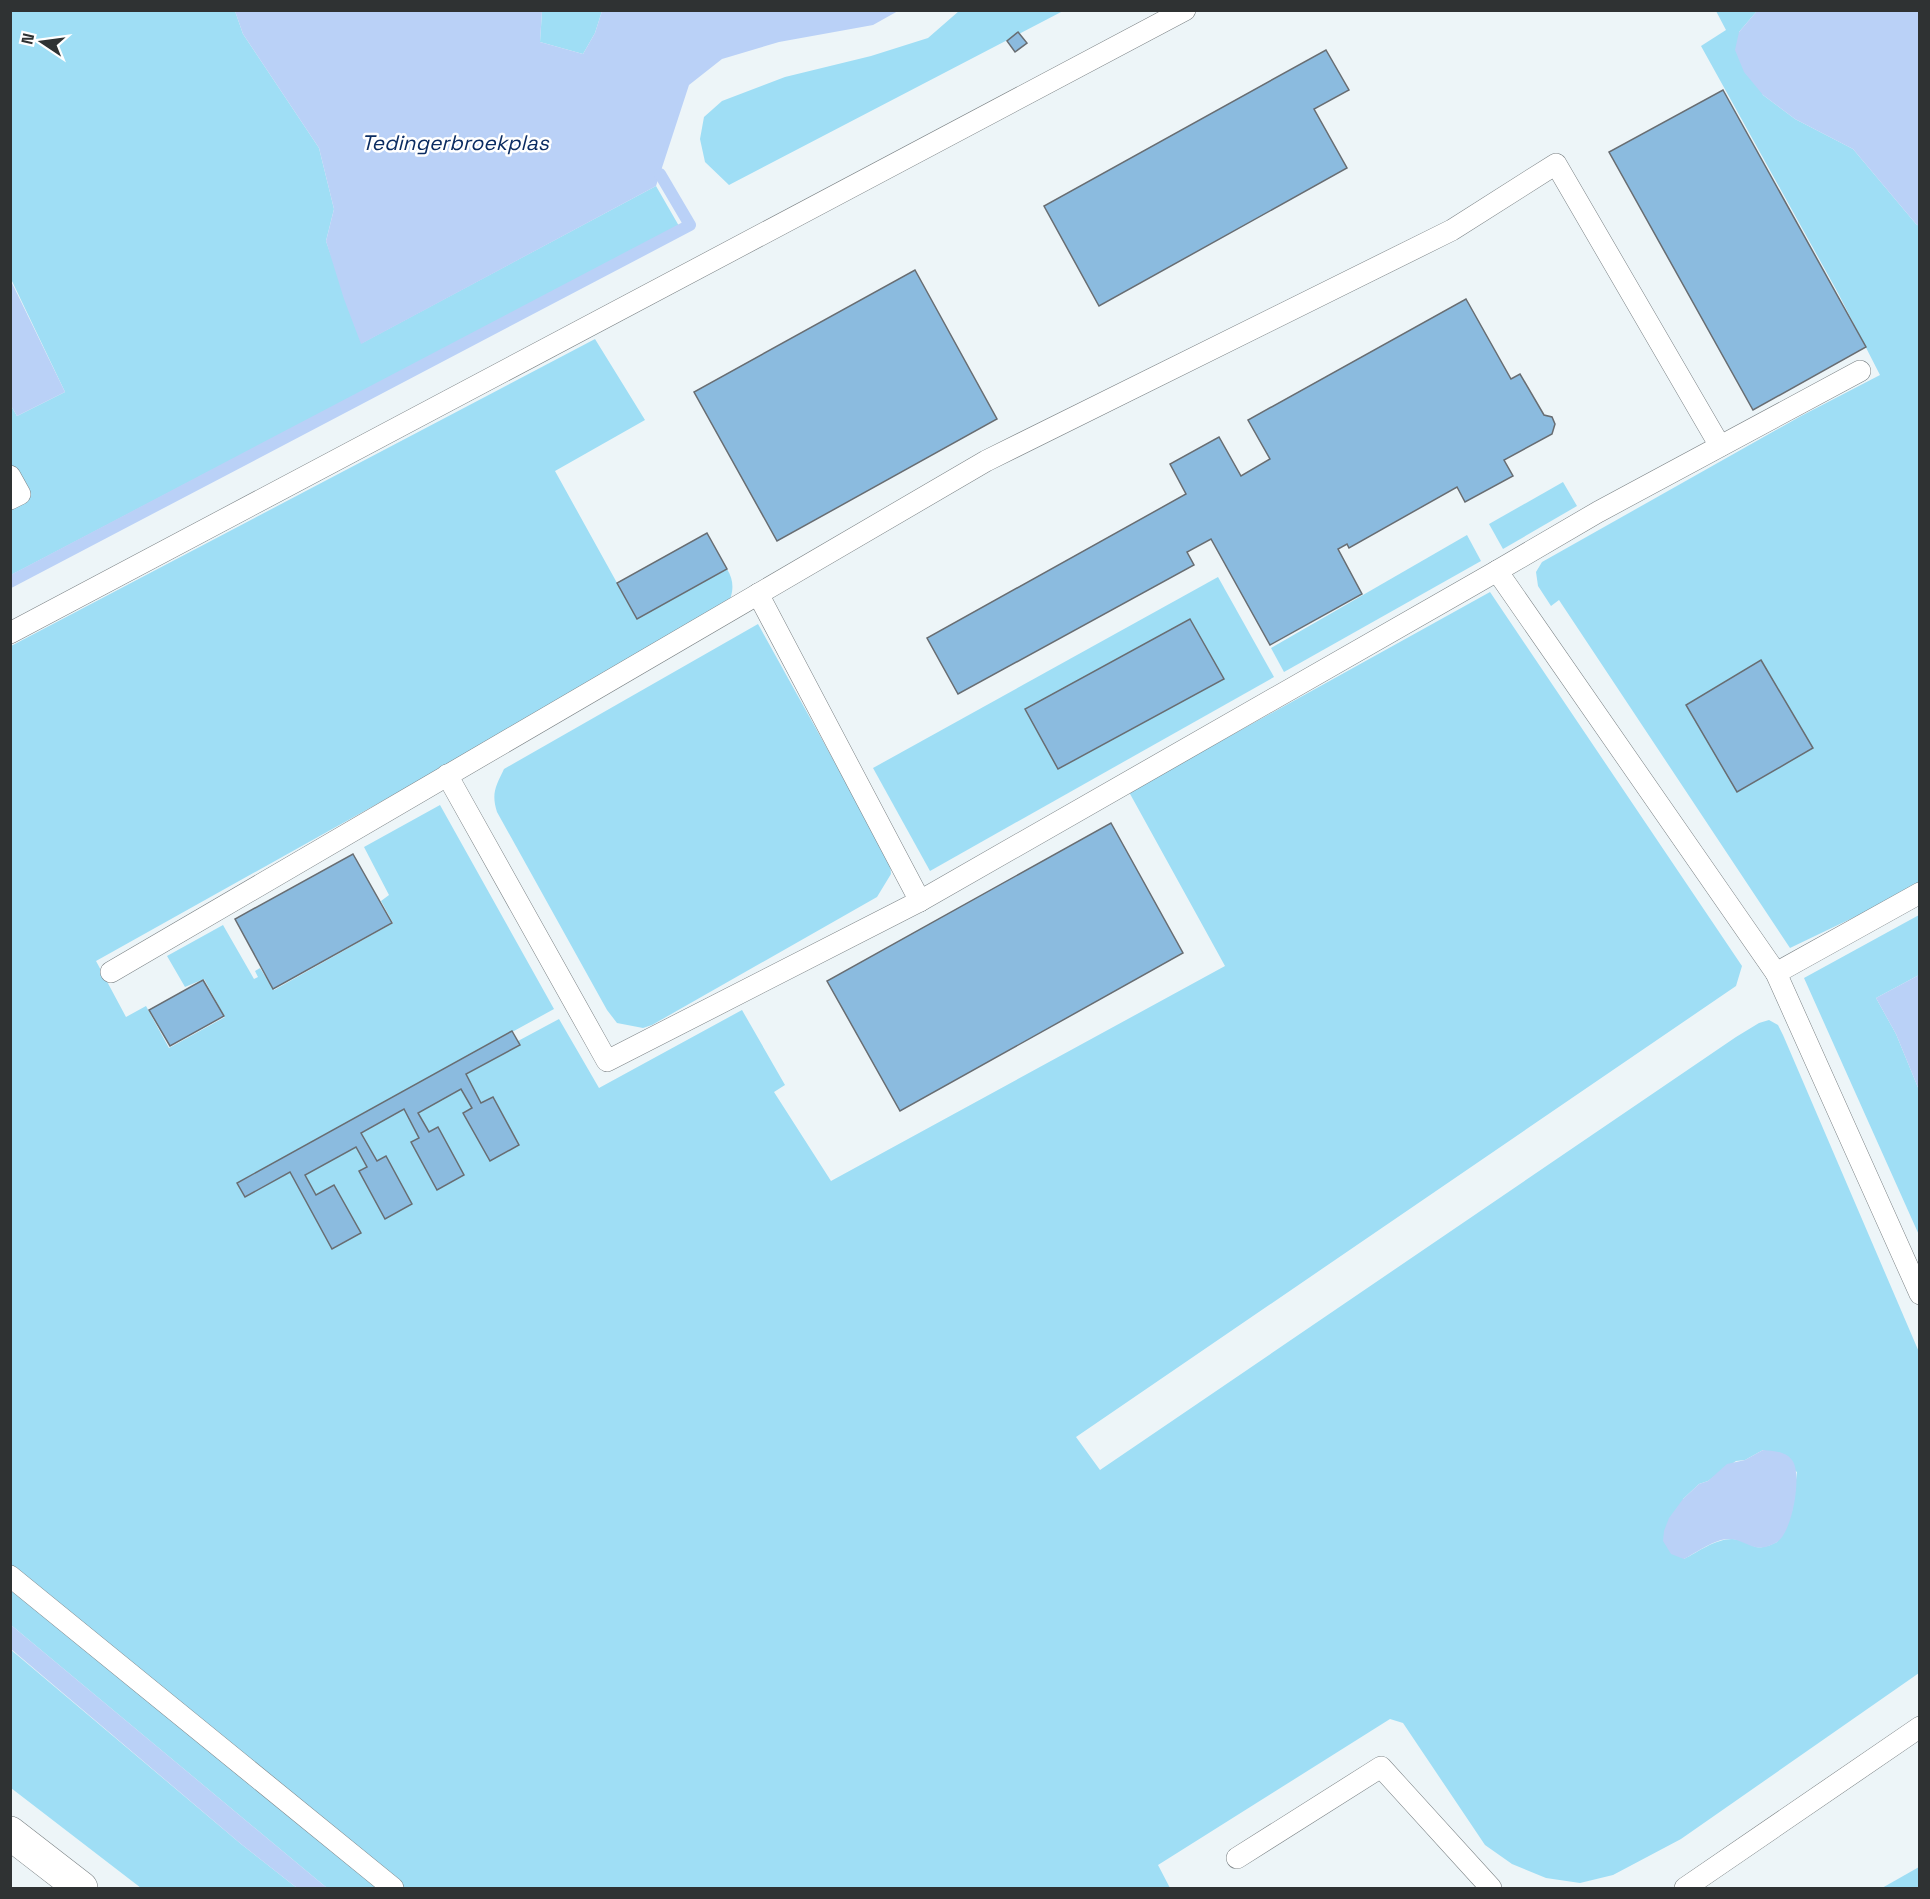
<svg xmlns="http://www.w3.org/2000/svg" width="1930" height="1899" viewBox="0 0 1930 1899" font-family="'Space Grotesk',sans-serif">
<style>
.green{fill:#9fdef5;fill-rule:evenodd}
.water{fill:#bad1f7}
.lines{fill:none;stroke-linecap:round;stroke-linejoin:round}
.stream{stroke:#bad1f7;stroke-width:12}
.building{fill:#8bbbdf;stroke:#686d72;stroke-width:1.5}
.service-casing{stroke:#7b8285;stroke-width:22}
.motorway-casing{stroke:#7b8285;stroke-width:34}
.service{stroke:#fff;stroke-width:21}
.motorway{stroke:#fff;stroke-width:33}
.labels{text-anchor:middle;stroke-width:5;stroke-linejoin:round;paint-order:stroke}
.water-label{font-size:21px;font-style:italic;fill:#0b2c62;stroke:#fff}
</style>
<rect width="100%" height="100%" fill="#edf5f8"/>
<!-- green -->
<g class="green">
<path d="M 11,11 L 235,11 L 243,34 L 319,148 L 334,209 L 326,241 L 362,343 L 656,186 L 679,226 L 11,575 L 10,404 L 17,416 L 65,392 L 11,279 Z"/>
<path d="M 542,11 L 602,11 L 595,33 L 583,54 L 540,42 Z"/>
<path d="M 959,11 L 1063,11 L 729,185 L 705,162 L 700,139 L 704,117 L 722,101 L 785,77 L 871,56 L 928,38 Z"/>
<path d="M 1716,11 L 1757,11 L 1739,32 L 1763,95 L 1795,119 L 1853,149 L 1916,224 L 1919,226 L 1919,886 L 1790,948 L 1559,600 L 1551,606 L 1538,586 L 1536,572 L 1542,562 L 1801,416 L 1880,375 L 1838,293 L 1701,46 L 1726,30 Z"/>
<path d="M 595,339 L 645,420 L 555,471 L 637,619 L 727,569 C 736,583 733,598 724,610 L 96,961 L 126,1017 L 146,1006 L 169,1048 L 225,1017 L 204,979 L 185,987 L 167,956 L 223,925 L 254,979 L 258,977 L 255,971 L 260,968 L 274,990 L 393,923 L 381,901 L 389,895 L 364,847 L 440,805 L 554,1009 L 237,1183 L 245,1197 L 519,1045 L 518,1041 L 559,1019 L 599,1088 L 742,1010 L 785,1085 L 774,1092 L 831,1181 L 1225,966 L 1129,792 L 1490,592 L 1742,966 L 1736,986 L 1076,1437 L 1100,1470 L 1736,1037 L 1759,1023 L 1769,1020 L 1778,1025 L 1783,1035 L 1919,1352 L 1919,1673 L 1681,1839 L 1613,1875 L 1580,1883 L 1546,1878 L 1512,1864 L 1485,1845 L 1403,1723 L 1390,1719 L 1158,1865 L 1170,1888 L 327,1888 L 11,1625 L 11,646 ZM 1763,1450 L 1797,1472 L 1792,1511 L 1777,1542 C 1750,1555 1754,1540 1732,1539 C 1715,1539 1698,1552 1684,1559 L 1683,1499 L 1699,1484 L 1708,1481 L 1736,1461 L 1745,1460 Z"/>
<path d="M 1563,482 L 1577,506 L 1503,549 L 1489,524 Z"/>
<path d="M 1467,535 L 1481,561 L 1284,672 L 1271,648 Z"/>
<path d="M 1218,577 L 1274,677 L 930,871 L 873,768 Z"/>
<path d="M 758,624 L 890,862 L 891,874 L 877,897 L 652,1025 L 643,1028 L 617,1023 L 607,1010 L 497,812 C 491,793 496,786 504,769 Z"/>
<path d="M 1919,915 L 1919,975 L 1876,998 L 1896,1034 L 1919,1090 L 1919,1235 L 1804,978 Z"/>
<path d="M 10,1649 L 241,1844 L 297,1888 L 141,1888 L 11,1788 Z"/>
<path d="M 1919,1867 L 1919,1888 L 1882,1888 Z"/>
</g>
<!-- water -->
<g class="water">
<path d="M 235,11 L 542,11 L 540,42 L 583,54 L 595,33 L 602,11 L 898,11 L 873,25 L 779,42 L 722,59 L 689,85 L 656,186 L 361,344 L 344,299 L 326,241 L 334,209 L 319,148 L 243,34 Z"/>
<path d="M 1757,11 L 1919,11 L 1919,226 L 1916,224 L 1853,149 L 1795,119 L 1763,95 L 1744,72 L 1735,50 L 1739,32 Z"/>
<path d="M 10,279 L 65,392 L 17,416 L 10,404 Z"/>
<path d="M 1919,975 L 1919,1090 L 1896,1034 L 1876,998 Z"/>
<path d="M 1763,1450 C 1773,1451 1785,1451 1792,1460 C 1803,1474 1792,1533 1777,1542 C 1751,1558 1745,1534 1721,1540 C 1708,1544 1695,1553 1684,1559 L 1671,1554 L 1663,1541 L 1664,1531 L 1669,1518 L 1683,1499 L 1699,1484 L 1708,1481 L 1727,1464 L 1745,1460 Z"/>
<path d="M 11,1625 L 327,1888 L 297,1888 L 241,1844 L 11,1649 Z"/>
</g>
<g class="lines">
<!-- stream -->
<path class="stream" d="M 10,582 L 690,225 L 660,174"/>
</g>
<!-- building -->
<g class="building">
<path d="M 1018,32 L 1027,43 L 1015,52 L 1007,41 Z"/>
<path d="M 1326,50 L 1349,90 L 1314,109 L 1347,168 L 1099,306 L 1044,206 Z"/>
<path d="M 1723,90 L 1866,347 L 1753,410 L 1609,152 Z"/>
<path d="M 915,270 L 997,419 L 777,541 L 694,392 Z"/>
<path d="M 1466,299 L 1511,379 L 1520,374 L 1544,415 L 1552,417 L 1555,424 L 1552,434 L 1504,460 L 1513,476 L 1465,502 L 1457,487 L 1349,548 L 1347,544 L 1338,549 L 1362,594 L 1270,645 L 1211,539 L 1187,552 L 1194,565 L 958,694 L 927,638 L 1186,494 L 1170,464 L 1219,437 L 1241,476 L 1270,459 L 1248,420 Z"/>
<path d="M 707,533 L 727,569 L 637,619 L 617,583 Z"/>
<path d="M 1190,619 L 1224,679 L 1058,769 L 1025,709 Z"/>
<path d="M 1761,660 L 1813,748 L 1737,792 L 1686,705 Z"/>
<path d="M 1111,823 L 1183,953 L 900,1111 L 827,981 Z"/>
<path d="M 353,854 L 392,923 L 273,989 L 235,919 Z"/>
<path d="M 203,980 L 224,1016 L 170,1046 L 149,1010 Z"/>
<path d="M 512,1031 L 520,1045 L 466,1074 L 481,1103 L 493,1097 L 519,1145 L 490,1161 L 463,1113 L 472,1108 L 461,1089 L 418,1113 L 429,1132 L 438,1127 L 464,1175 L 437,1190 L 411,1142 L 419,1138 L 404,1109 L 361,1133 L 377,1161 L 386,1156 L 412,1204 L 385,1219 L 359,1171 L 367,1167 L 356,1147 L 305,1175 L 316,1195 L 334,1185 L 361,1233 L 332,1249 L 290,1172 L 245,1197 L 237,1183 Z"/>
</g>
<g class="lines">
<!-- service casing -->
<g class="service-casing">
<g id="service">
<path d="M 1860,371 L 1598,512 L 1497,571 L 1776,973 L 1920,1294"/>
<path d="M 10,476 L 20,494 L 10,499"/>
<path d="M 758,594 L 920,901"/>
<path d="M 10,633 L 1185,10"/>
<path d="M 447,775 L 607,1061 L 920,901 L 1497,571"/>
<path d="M 111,972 L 986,461 L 1452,230 L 1556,164 L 1720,446"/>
<path d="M 1776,973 L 1920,893"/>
<path d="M 10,1576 L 393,1888"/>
<path d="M 1237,1858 L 1381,1767 L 1491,1888"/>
<path d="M 1685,1888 L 1920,1727"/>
</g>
</g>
<!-- motorway casing -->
<g class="motorway-casing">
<path id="motorway" d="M 10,1833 L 81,1888"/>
</g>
<!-- service -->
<use href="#service" class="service"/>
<!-- motorway -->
<use href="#motorway" class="motorway"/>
</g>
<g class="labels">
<!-- water labels -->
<g class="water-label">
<text x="455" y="150">Tedingerbroekplas</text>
</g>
</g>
<!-- border -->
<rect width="1930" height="1899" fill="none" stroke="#2f3233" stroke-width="24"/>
<!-- north arrow -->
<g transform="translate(42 42) rotate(283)" stroke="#ffffff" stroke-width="4.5" paint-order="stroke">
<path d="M0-4.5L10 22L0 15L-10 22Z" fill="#2f3233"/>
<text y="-9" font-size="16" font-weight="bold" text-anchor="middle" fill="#2f3233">N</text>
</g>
</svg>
